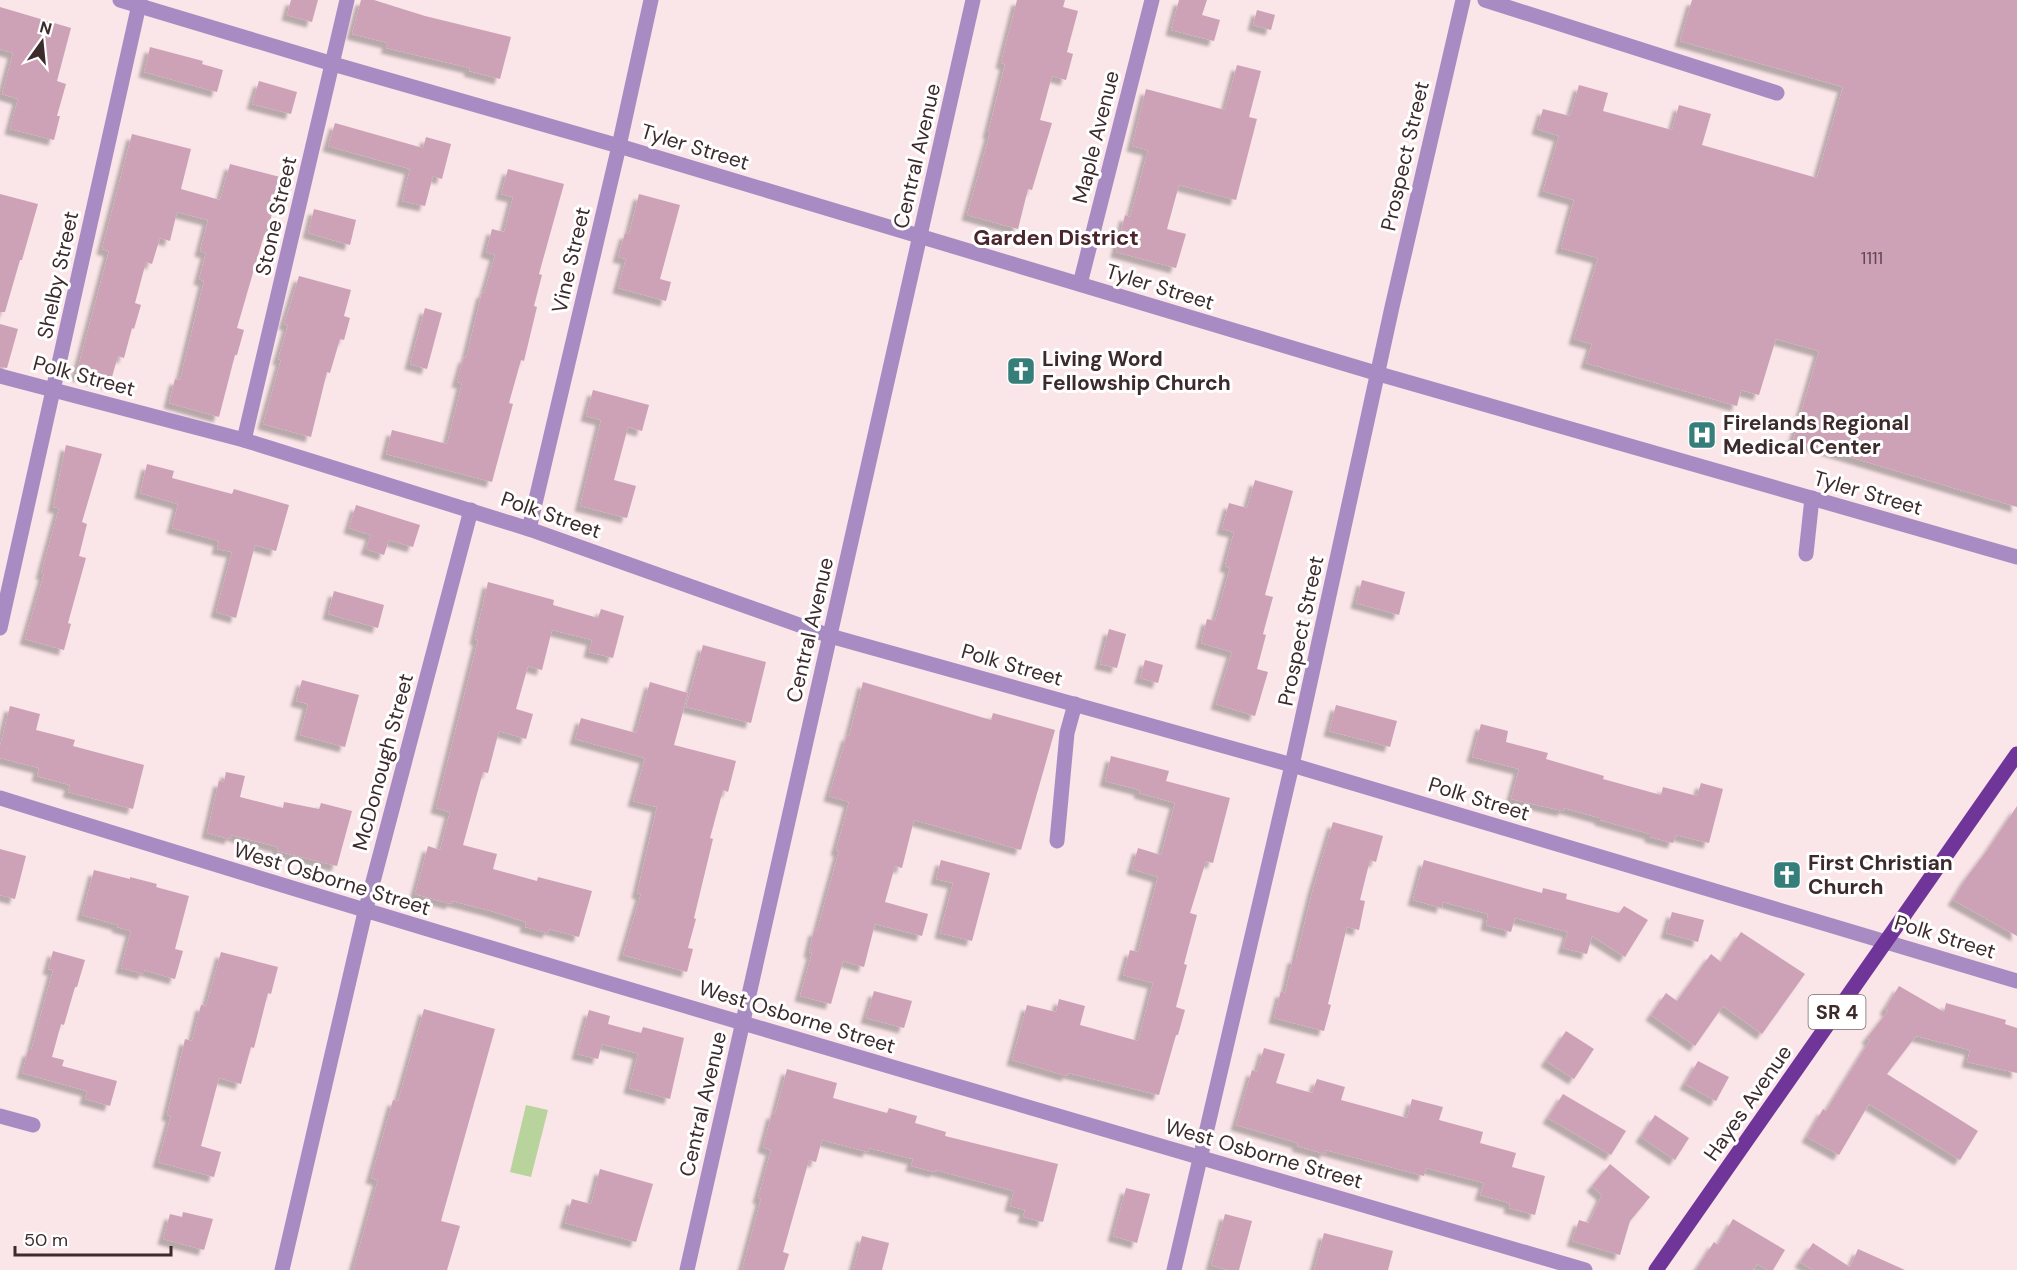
<svg xmlns="http://www.w3.org/2000/svg" width="2017" height="1270" viewBox="0 0 2017 1270" font-family="'DM Sans',sans-serif">
<style>
.green{fill:#b9d39d}
.building{fill:#cda2b6;filter:url(#shadow)}
.lines{fill:none;stroke-linecap:round;stroke-linejoin:round}
.minor{stroke:#a88bc2;stroke-width:15}
.major{stroke:#703599;stroke-width:15}
.labels{text-anchor:middle;stroke-width:6;stroke-linejoin:round;paint-order:stroke}
.number-label{font-size:18px;fill:#61484f}
.shield{fill:#fff;stroke:#776a6c;stroke-width:1.5}
.shield-label{font-size:20px;font-weight:bold;fill:#3d2a2d}
.street-label{font-size:21px;fill:#3d2a2d;stroke:#fff}
.poi-label{font-size:21px;font-weight:bold;fill:#3d2a2d;stroke:#fff;text-anchor:start}
.neighbourhood-label{font-size:22px;font-weight:bold;fill:#4b252d;stroke:#fff}
</style>
<defs>
<filter id="shadow"><feDropShadow dx="-5.5" dy="5.5" stdDeviation="1.5" flood-color="#0004"/></filter>
</defs>
<rect width="100%" height="100%" fill="#fae5e8"/>
<!-- green -->
<path class="green" d="M 526,1105 L 548,1110 L 531,1177 L 510,1172 Z"/>
<!-- building -->
<g class="building">
<path d="M 291,0 L 318,0 L 312,22 L 287,15 Z"/>
<path d="M 361,0 L 374,0 L 425,16 L 511,37 L 500,79 L 469,71 L 470,68 L 386,48 L 388,43 L 352,34 Z"/>
<path d="M 1017,0 L 1065,0 L 1063,7 L 1078,11 L 1067,52 L 1073,54 L 1066,80 L 1052,76 L 1040,120 L 1052,123 L 1032,190 L 1028,189 L 1018,229 L 967,215 L 990,133 L 988,133 L 1005,64 L 1001,63 Z"/>
<path d="M 1179,0 L 1207,0 L 1202,15 L 1220,20 L 1214,41 L 1171,30 Z"/>
<path d="M 1692,0 L 2017,0 L 2017,507 L 1793,440 L 1819,351 L 1776,339 L 1759,395 L 1741,390 L 1737,406 L 1586,363 L 1592,344 L 1574,339 L 1598,258 L 1561,248 L 1574,200 L 1543,191 L 1559,136 L 1537,129 L 1543,109 L 1570,116 L 1579,85 L 1608,93 L 1603,111 L 1672,130 L 1679,105 L 1711,114 L 1702,145 L 1817,178 L 1843,87 L 1680,41 Z"/>
<path d="M 0,7 L 71,28 L 57,81 L 66,84 L 57,116 L 60,116 L 54,140 L 10,129 L 18,99 L 2,94 L 13,53 L 0,49 Z"/>
<path d="M 1257,10 L 1275,15 L 1271,30 L 1253,25 Z"/>
<path d="M 150,47 L 203,61 L 202,64 L 223,70 L 217,92 L 144,72 Z"/>
<path d="M 1237,65 L 1261,71 L 1249,117 L 1257,119 L 1236,200 L 1179,185 L 1167,229 L 1186,234 L 1176,268 L 1116,252 L 1125,215 L 1130,217 L 1148,150 L 1132,146 L 1146,89 L 1225,110 Z"/>
<path d="M 259,81 L 297,92 L 291,114 L 252,104 Z"/>
<path d="M 335,123 L 423,148 L 426,137 L 451,144 L 442,179 L 433,176 L 425,206 L 402,201 L 410,169 L 328,146 Z"/>
<path d="M 132,134 L 191,149 L 181,189 L 220,200 L 230,164 L 280,177 L 267,236 L 264,235 L 237,328 L 244,330 L 237,355 L 235,355 L 219,417 L 169,403 L 175,379 L 180,380 L 204,281 L 199,279 L 206,253 L 200,251 L 208,220 L 177,212 L 170,241 L 160,238 L 152,264 L 146,262 L 135,303 L 141,305 L 134,329 L 132,328 L 124,358 L 118,356 L 110,384 L 76,375 L 109,251 L 102,249 Z"/>
<path d="M 508,169 L 564,184 L 539,274 L 542,275 L 534,306 L 537,307 L 524,361 L 521,360 L 509,403 L 513,404 L 492,482 L 386,454 L 392,430 L 447,444 L 462,383 L 457,382 L 464,357 L 466,358 L 482,292 L 484,293 L 495,255 L 486,252 L 492,229 L 504,232 L 513,197 L 501,194 Z"/>
<path d="M 0,194 L 38,204 L 22,260 L 20,260 L 5,312 L 0,312 Z"/>
<path d="M 639,194 L 680,205 L 660,279 L 671,282 L 666,301 L 618,288 L 626,259 L 618,257 L 625,233 L 629,234 Z"/>
<path d="M 314,209 L 356,220 L 350,245 L 308,233 Z"/>
<path d="M 299,276 L 351,290 L 344,316 L 350,318 L 344,340 L 340,339 L 330,373 L 327,372 L 311,437 L 263,424 L 281,360 L 278,359 L 288,325 L 284,324 Z"/>
<path d="M 425,308 L 442,313 L 427,369 L 410,364 Z"/>
<path d="M 0,324 L 18,329 L 7,368 L 0,367 Z"/>
<path d="M 593,390 L 649,405 L 642,431 L 628,427 L 614,480 L 636,486 L 627,518 L 580,506 L 601,420 L 586,416 Z"/>
<path d="M 66,445 L 102,454 L 82,522 L 87,524 L 79,556 L 86,558 L 68,623 L 71,624 L 64,650 L 25,639 L 44,574 L 41,574 L 59,508 L 53,507 Z"/>
<path d="M 147,464 L 174,471 L 172,478 L 232,494 L 234,489 L 289,505 L 276,551 L 255,545 L 236,618 L 216,612 L 232,552 L 217,549 L 219,541 L 172,528 L 178,504 L 140,493 Z"/>
<path d="M 1255,480 L 1293,491 L 1265,595 L 1273,597 L 1263,634 L 1266,635 L 1257,669 L 1268,672 L 1255,716 L 1216,704 L 1232,652 L 1201,643 L 1207,619 L 1215,621 L 1230,568 L 1225,566 L 1234,532 L 1222,529 L 1229,503 L 1247,508 Z"/>
<path d="M 356,505 L 420,525 L 413,547 L 389,540 L 384,555 L 366,549 L 371,535 L 349,528 Z"/>
<path d="M 1362,580 L 1405,592 L 1399,615 L 1356,603 Z"/>
<path d="M 488,582 L 554,600 L 553,605 L 598,618 L 601,609 L 624,616 L 613,658 L 589,652 L 592,640 L 552,630 L 542,670 L 528,666 L 516,709 L 533,714 L 526,739 L 499,731 L 488,773 L 483,772 L 463,845 L 497,854 L 493,869 L 537,881 L 538,877 L 592,891 L 579,937 L 549,929 L 548,933 L 525,927 L 526,922 L 491,911 L 452,901 L 451,904 L 415,894 L 428,846 L 440,850 L 450,812 L 436,808 L 478,640 L 475,639 Z"/>
<path d="M 334,591 L 384,605 L 378,628 L 328,614 Z"/>
<path d="M 1109,629 L 1126,634 L 1117,668 L 1100,664 Z"/>
<path d="M 703,645 L 766,662 L 751,723 L 686,707 Z"/>
<path d="M 1145,660 L 1163,665 L 1158,683 L 1140,678 Z"/>
<path d="M 302,680 L 359,695 L 345,747 L 300,735 L 308,704 L 296,701 Z"/>
<path d="M 650,682 L 688,693 L 674,745 L 736,761 L 728,792 L 723,790 L 710,838 L 713,839 L 694,918 L 696,919 L 688,948 L 693,949 L 687,972 L 623,955 L 641,894 L 637,893 L 657,807 L 633,801 L 645,758 L 575,739 L 581,718 L 636,733 Z"/>
<path d="M 863,682 L 991,720 L 993,713 L 1055,730 L 1021,850 L 914,820 L 902,868 L 895,866 L 885,902 L 928,914 L 922,936 L 875,924 L 864,967 L 843,961 L 831,1004 L 800,996 L 812,953 L 809,952 L 814,930 L 817,931 L 839,851 L 836,850 L 849,802 L 829,796 L 847,735 L 849,736 Z"/>
<path d="M 1336,705 L 1397,721 L 1390,747 L 1329,731 Z"/>
<path d="M 10,706 L 40,714 L 36,730 L 75,740 L 73,746 L 144,765 L 133,809 L 68,792 L 70,785 L 37,776 L 39,768 L 0,758 L 0,746 Z"/>
<path d="M 1481,724 L 1508,731 L 1506,742 L 1548,753 L 1546,759 L 1604,776 L 1603,779 L 1661,795 L 1663,787 L 1697,796 L 1701,783 L 1723,789 L 1709,843 L 1676,835 L 1673,843 L 1650,837 L 1650,834 L 1600,820 L 1600,818 L 1564,808 L 1563,811 L 1511,799 L 1519,769 L 1472,757 Z"/>
<path d="M 1111,756 L 1169,771 L 1166,781 L 1230,798 L 1213,863 L 1206,861 L 1190,913 L 1197,915 L 1184,964 L 1187,965 L 1176,1007 L 1185,1010 L 1178,1035 L 1176,1035 L 1159,1095 L 1068,1073 L 1067,1076 L 1012,1060 L 1027,1005 L 1056,1012 L 1059,999 L 1085,1006 L 1080,1025 L 1138,1041 L 1153,983 L 1123,975 L 1130,950 L 1138,952 L 1158,877 L 1132,869 L 1138,848 L 1161,855 L 1175,803 L 1139,793 L 1140,790 L 1105,781 Z"/>
<path d="M 226,772 L 245,776 L 240,797 L 283,808 L 284,802 L 319,809 L 321,803 L 352,811 L 337,866 L 277,851 L 278,847 L 231,835 L 230,839 L 207,833 L 219,781 L 224,782 Z"/>
<path d="M 2017,806 L 2017,936 L 1953,900 L 1967,877 L 1989,848 Z"/>
<path d="M 1333,822 L 1383,836 L 1376,862 L 1370,860 L 1360,900 L 1365,901 L 1359,930 L 1347,927 L 1328,1004 L 1331,1005 L 1324,1031 L 1274,1018 L 1281,991 L 1285,993 L 1293,958 L 1296,958 L 1313,889 Z"/>
<path d="M 0,849 L 26,856 L 15,899 L 0,895 Z"/>
<path d="M 941,860 L 990,873 L 972,941 L 940,933 L 953,883 L 936,879 Z"/>
<path d="M 1424,860 L 1542,893 L 1543,888 L 1567,894 L 1566,899 L 1619,913 L 1624,906 L 1648,920 L 1625,957 L 1592,936 L 1587,954 L 1563,948 L 1568,932 L 1515,918 L 1511,932 L 1486,925 L 1488,914 L 1443,902 L 1442,908 L 1413,900 Z"/>
<path d="M 94,870 L 130,879 L 130,877 L 157,884 L 156,887 L 189,896 L 175,949 L 183,951 L 175,979 L 144,970 L 144,974 L 121,968 L 131,931 L 117,927 L 118,925 L 82,915 Z"/>
<path d="M 1672,912 L 1704,920 L 1698,942 L 1666,933 Z"/>
<path d="M 1741,932 L 1805,974 L 1762,1034 L 1723,1006 L 1695,1046 L 1651,1015 L 1666,993 L 1677,1001 L 1711,954 L 1721,962 Z"/>
<path d="M 53,951 L 85,960 L 77,987 L 75,987 L 64,1025 L 61,1024 L 52,1057 L 64,1060 L 62,1066 L 117,1081 L 110,1106 L 85,1099 L 87,1091 L 22,1073 L 28,1051 L 31,1051 L 53,970 L 48,969 Z"/>
<path d="M 221,952 L 278,967 L 271,994 L 268,993 L 254,1048 L 251,1047 L 241,1084 L 219,1078 L 201,1146 L 221,1152 L 214,1177 L 158,1162 L 171,1116 L 167,1115 L 185,1039 L 192,1041 L 201,1005 L 206,1006 Z"/>
<path d="M 1899,986 L 1944,1012 L 1946,1003 L 2006,1020 L 2005,1024 L 2017,1028 L 2017,1073 L 1967,1062 L 1970,1050 L 1916,1036 L 1887,1074 L 1978,1131 L 1960,1160 L 1869,1104 L 1839,1155 L 1807,1137 L 1823,1109 L 1826,1111 L 1870,1040 L 1867,1038 L 1888,1011 L 1885,1009 Z"/>
<path d="M 874,991 L 912,1001 L 904,1028 L 866,1018 Z"/>
<path d="M 424,1009 L 495,1029 L 441,1221 L 460,1226 L 447,1270 L 353,1270 L 378,1180 L 371,1178 L 393,1100 L 398,1101 Z"/>
<path d="M 589,1010 L 610,1016 L 608,1024 L 641,1033 L 643,1027 L 684,1038 L 670,1099 L 629,1088 L 638,1054 L 636,1053 L 602,1044 L 598,1059 L 577,1054 Z"/>
<path d="M 1566,1031 L 1594,1049 L 1574,1079 L 1546,1061 Z"/>
<path d="M 1264,1048 L 1285,1054 L 1276,1083 L 1312,1093 L 1317,1079 L 1345,1087 L 1341,1100 L 1407,1118 L 1412,1099 L 1443,1107 L 1439,1120 L 1483,1132 L 1480,1143 L 1516,1153 L 1512,1167 L 1545,1176 L 1535,1215 L 1509,1208 L 1510,1203 L 1480,1195 L 1484,1183 L 1426,1168 L 1424,1176 L 1326,1150 L 1325,1154 L 1297,1146 L 1298,1143 L 1236,1125 L 1252,1070 L 1257,1072 Z"/>
<path d="M 1698,1061 L 1729,1077 L 1716,1101 L 1685,1084 Z"/>
<path d="M 787,1069 L 837,1083 L 833,1098 L 887,1113 L 889,1108 L 917,1116 L 915,1123 L 946,1132 L 945,1136 L 1058,1164 L 1043,1222 L 1023,1217 L 1025,1210 L 1010,1206 L 1014,1191 L 936,1170 L 935,1172 L 911,1166 L 913,1159 L 869,1148 L 868,1152 L 822,1140 L 816,1162 L 809,1160 L 783,1252 L 789,1254 L 784,1270 L 742,1270 L 761,1199 L 758,1198 L 771,1150 L 763,1147 L 772,1113 L 775,1114 Z"/>
<path d="M 1563,1094 L 1626,1131 L 1611,1155 L 1548,1118 Z"/>
<path d="M 1655,1115 L 1689,1138 L 1675,1160 L 1641,1137 Z"/>
<path d="M 1610,1164 L 1650,1197 L 1630,1221 L 1620,1255 L 1572,1241 L 1579,1220 L 1589,1223 L 1602,1195 L 1592,1186 Z"/>
<path d="M 600,1169 L 653,1184 L 636,1242 L 565,1223 L 572,1199 L 591,1204 Z"/>
<path d="M 1126,1188 L 1150,1194 L 1137,1243 L 1113,1236 Z"/>
<path d="M 183,1212 L 213,1219 L 204,1250 L 163,1239 L 170,1214 L 182,1217 Z"/>
<path d="M 1225,1214 L 1252,1221 L 1239,1270 L 1228,1270 L 1211,1265 Z"/>
<path d="M 1733,1219 L 1785,1250 L 1773,1270 L 1768,1270 L 1757,1264 L 1753,1270 L 1696,1270 L 1714,1242 L 1718,1245 Z"/>
<path d="M 1324,1233 L 1393,1251 L 1388,1270 L 1314,1270 Z"/>
<path d="M 862,1236 L 889,1243 L 882,1270 L 853,1270 Z"/>
<path d="M 1813,1243 L 1850,1267 L 1858,1249 L 1905,1270 L 1813,1270 L 1800,1262 Z"/>
</g>
<g class="lines">
<!-- minor -->
<g class="minor">
<path d="M 120,0 L 333,64 L 619,146 L 1379,374 L 2017,557"/>
<path d="M 1485,0 L 1777,93"/>
<path d="M 1080,284 L 1152,0"/>
<path d="M 0,376 L 244,440 L 529,529 L 830,636 L 1292,765 L 2017,981"/>
<path d="M 244,440 L 347,0"/>
<path d="M 529,529 L 619,146 L 651,0"/>
<path d="M 1806,554 L 1812,498"/>
<path d="M 0,628 L 140,0"/>
<path d="M 0,798 C 526,962 1056,1115 1585,1270"/>
<path d="M 1057,841 L 1067,733 L 1075,704"/>
<path d="M 0,1116 L 33,1125"/>
<path d="M 282,1270 L 365,912 L 471,510"/>
<path d="M 687,1270 L 973,0"/>
<path d="M 1174,1270 L 1292,765 L 1392,307 L 1463,0"/>
</g>
<!-- major -->
<path class="major" d="M 1656,1270 L 2017,754"/>
</g>
<!-- icons -->
<defs>
<g id="church-square" transform="scale(1.5)"><rect x="-9" y="-9" width="18" height="18" rx="4" fill="#367e79" stroke="#fff"/><path d="M-1.2-6h2.4v3.5h3.3v2.4h-3.3V6h-2.4V-.1h-3.3v-2.4h3.3Z" fill="#fff"/></g>
<g id="hospital-square" transform="scale(1.5)"><rect x="-9" y="-9" width="18" height="18" rx="4" fill="#367e79" stroke="#fff"/><path d="M-5-5h3v3.5h4V-5h3V5h-3V1.5h-4V5h-3Z" fill="#fff"/></g>
</defs>
<g fill-rule="evenodd">
<use href="#church-square" x="1021" y="371"/>
<use href="#hospital-square" x="1702" y="435"/>
<use href="#church-square" x="1787" y="875"/>
</g>
<g class="labels">
<!-- number labels -->
<g class="number-label">
<text x="1872" y="264">1111</text>
</g>
<!-- shield labels -->
<rect class="shield" x="1808.5" y="995" width="57" height="34" rx="4.5"/>
<g class="shield-label">
<text x="1837" y="1019">SR 4</text>
</g>
<!-- street labels -->
<g class="street-label">
<text transform="translate(1096 137) rotate(-76)" y="7">Maple Avenue</text>
<text transform="translate(695 147) rotate(17)" y="7">Tyler Street</text>
<text transform="translate(917 156) rotate(-77)" y="7">Central Avenue</text>
<text transform="translate(1405 156) rotate(-77)" y="7">Prospect Street</text>
<text transform="translate(276 216) rotate(-77)" y="7">Stone Street</text>
<text transform="translate(571 260) rotate(-77)" y="7">Vine Street</text>
<text transform="translate(58 275) rotate(-78)" y="7">Shelby Street</text>
<text transform="translate(1160 287) rotate(17)" y="7">Tyler Street</text>
<text transform="translate(84 376) rotate(15)" y="7">Polk Street</text>
<text transform="translate(1868 493) rotate(16)" y="7">Tyler Street</text>
<text transform="translate(551 515) rotate(19)" y="7">Polk Street</text>
<text transform="translate(810 630) rotate(-77)" y="7">Central Avenue</text>
<text transform="translate(1301 631) rotate(-78)" y="7">Prospect Street</text>
<text transform="translate(1012 665) rotate(16)" y="7">Polk Street</text>
<text transform="translate(383 762) rotate(-75)" y="7">McDonough Street</text>
<text transform="translate(1479 799) rotate(17)" y="7">Polk Street</text>
<text transform="translate(332 879) rotate(17)" y="7">West Osborne Street</text>
<text transform="translate(1945 937) rotate(17)" y="7">Polk Street</text>
<text transform="translate(797 1017) rotate(17)" y="7">West Osborne Street</text>
<text transform="translate(1748 1103) rotate(-55)" y="7">Hayes Avenue</text>
<text transform="translate(703 1104) rotate(-77)" y="7">Central Avenue</text>
<text transform="translate(1264 1154) rotate(16)" y="7">West Osborne Street</text>
</g>
<!-- poi labels -->
<g class="poi-label">
<text x="1042" y="366">Living Word<tspan x="1042" dy="24">Fellowship Church</tspan></text>
<text x="1723" y="430">Firelands Regional<tspan x="1723" dy="24">Medical Center</tspan></text>
<text x="1808" y="870">First Christian<tspan x="1808" dy="24">Church</tspan></text>
</g>
<!-- neighbourhood labels -->
<g class="neighbourhood-label">
<text x="1056" y="245">Garden District</text>
</g>
</g>
<!-- north arrow -->
<g transform="translate(42 42) rotate(15)" stroke="#ffffff" stroke-width="4.5" paint-order="stroke">
<path d="M0-4.5L10 22L0 15L-10 22Z" fill="#3d2a2d"/>
<text y="-9" font-size="16" font-weight="bold" text-anchor="middle" fill="#3d2a2d">N</text>
</g>
<!-- scale -->
<path d="M15 1246v9h156v-9" fill="none" stroke="#3d2a2d" stroke-width="3"/>
<text x="24" y="1246" font-size="18" fill="#3d2a2d" stroke="#ffffff" stroke-width="4.5" paint-order="stroke">50 m</text>
</svg>
